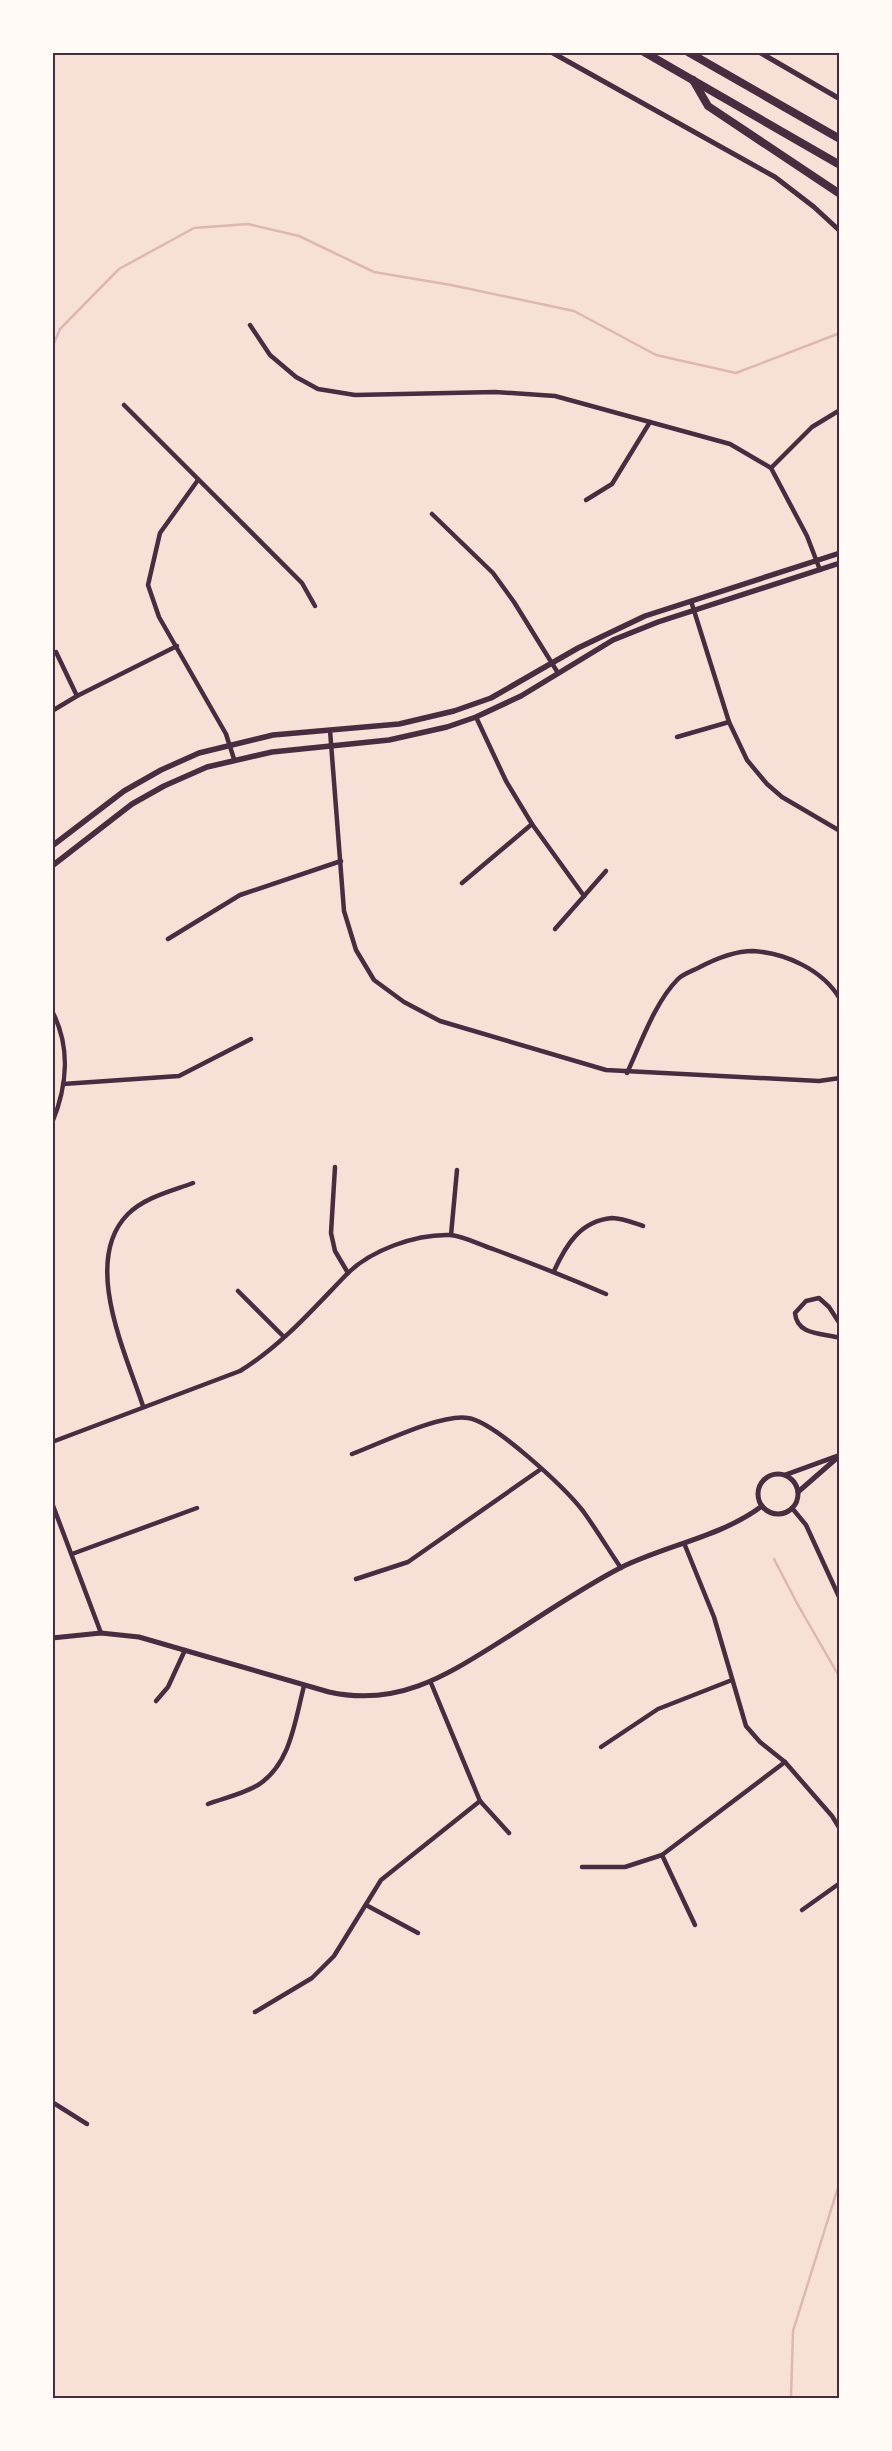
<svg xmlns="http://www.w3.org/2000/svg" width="892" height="2451" viewBox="0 0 892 2451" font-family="Poppins,sans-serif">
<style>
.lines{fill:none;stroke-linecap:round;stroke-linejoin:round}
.stream{stroke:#dcb8b0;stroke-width:2.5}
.minor{stroke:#4a2c40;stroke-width:4.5}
.tertiary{stroke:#4a2c40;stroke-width:5}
.secondary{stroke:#4a2c40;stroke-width:5.5}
.motorway{stroke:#4a2c40;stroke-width:8}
.neatline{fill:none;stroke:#4a2c40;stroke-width:2}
</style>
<rect width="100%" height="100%" fill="#f7e1d7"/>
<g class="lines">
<!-- stream -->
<g class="stream">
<path d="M 52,348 L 60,329 L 119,269 L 194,228 L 248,224 L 299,236 L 374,272 L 451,285 L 574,311 L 656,355 L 736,373 L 840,333"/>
<path d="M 774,1559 L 798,1605 L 840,1678"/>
<path d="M 791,2398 L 793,2331 L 840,2181"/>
</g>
<!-- minor -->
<g class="minor">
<path d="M 250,325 L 270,355 L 296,377 L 318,389 L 355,395 L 495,392 L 555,396 L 730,444 L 771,468 L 807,536 L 820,570"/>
<path d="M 124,405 L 302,583 L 315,606"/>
<path d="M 771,468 L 812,427 L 840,410"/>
<path d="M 198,480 L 160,533 L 148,585 L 159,617 L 226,734 L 234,759"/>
<path d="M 586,500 L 612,484 L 650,422"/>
<path d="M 432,514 L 493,573 L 514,602 L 558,673"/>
<path d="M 691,601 L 729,722 L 747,760 L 767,784 L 782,797 L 840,831"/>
<path d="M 56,652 L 77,696"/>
<path d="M 52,711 L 77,696 L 177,646"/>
<path d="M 476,717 L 506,781 L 532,824 L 584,896"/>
<path d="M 330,730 L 344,911 L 356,950 L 374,980 L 404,1002 L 440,1021 L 606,1070 L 819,1081 L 840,1078"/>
<path d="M 677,737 L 729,722"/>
<path d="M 462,883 L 532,824"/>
<path d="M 555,929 L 606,871"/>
<path d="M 168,939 L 240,895 L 341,861"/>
<path d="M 52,1011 C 71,1047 67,1087 52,1123"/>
<path d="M 627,1073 C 641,1043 655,1002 678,979 C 683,974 692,971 698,968 C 713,960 735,951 753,951 C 786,953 823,970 840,999"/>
<path d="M 63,1084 L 179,1076 L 251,1039"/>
<path d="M 335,1167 L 331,1233 L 335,1251 L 348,1273"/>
<path d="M 451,1235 L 457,1170"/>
<path d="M 554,1271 C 566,1245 580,1221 612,1218 C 622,1218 634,1223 643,1226"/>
<path d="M 238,1291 L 284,1337"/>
<path d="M 840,1324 L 829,1307 L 819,1298 L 806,1301 L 795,1313 C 797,1336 823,1333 840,1338"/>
<path d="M 143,1406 C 126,1354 81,1261 128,1214 C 145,1197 172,1191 193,1183"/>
<path d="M 52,1442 L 240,1371 C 281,1346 313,1309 346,1275 C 370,1250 416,1234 450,1235 C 464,1236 480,1245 493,1249 C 531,1263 569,1278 606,1294"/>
<path d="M 352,1454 C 379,1444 442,1413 468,1418 C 495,1422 565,1488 583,1511 C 596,1529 608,1549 621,1568"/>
<path d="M 52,1503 L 101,1633"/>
<path d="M 792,1508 L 806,1525 L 840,1599"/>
<path d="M 684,1543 L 714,1617 L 746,1726 L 760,1742 L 785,1762 L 832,1816 L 840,1829"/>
<path d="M 72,1554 L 197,1508"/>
<path d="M 356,1579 L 408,1562 L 541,1469"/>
<path d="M 431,1683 L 480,1801 L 509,1833"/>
<path d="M 156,1701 L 168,1687 L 185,1650"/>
<path d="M 601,1747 L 658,1709 L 732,1680"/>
<path d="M 208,1804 C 224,1798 243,1794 258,1785 C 291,1764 295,1720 304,1686"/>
<path d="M 662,1855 L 695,1925"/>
<path d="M 582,1867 L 625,1867 L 662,1855 L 785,1762"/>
<path d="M 366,1905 L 418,1933"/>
<path d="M 802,1910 L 840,1883"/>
<path d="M 255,2012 L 312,1978 L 334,1956 L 381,1880 L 480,1801"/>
<path d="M 52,2102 L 87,2124"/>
</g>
<!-- tertiary -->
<g class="tertiary">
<path d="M 551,52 L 775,177 L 814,207 L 840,231"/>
<path d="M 759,52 L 840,99"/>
<circle cx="778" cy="1494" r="20"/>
<path d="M 785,1475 L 840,1455"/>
<path d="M 798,1492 L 837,1458"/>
<path d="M 52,1638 L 101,1633 L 139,1637 L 329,1692 C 396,1707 444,1677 498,1643 C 538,1618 578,1590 620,1568 C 666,1545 721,1537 762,1506"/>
</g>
<!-- secondary -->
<g class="secondary">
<path d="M 52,846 L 124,791 L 161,770 L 199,753 L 273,735 L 399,724 L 454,711 L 491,698 L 578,648 L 645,616 L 840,553"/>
<path d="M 52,866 L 132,804 L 164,786 L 207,767 L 272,752 L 389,740 L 447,727 L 476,717 L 521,696 L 613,640 L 658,622 L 840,563"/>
</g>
<!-- motorway -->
<g class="motorway">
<path d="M 644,52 L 840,165"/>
<path d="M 688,52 L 840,139"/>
<path d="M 693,80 L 708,106 L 840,194"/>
</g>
</g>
<!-- border -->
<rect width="892" height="2451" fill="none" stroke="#fffaf5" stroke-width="108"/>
<rect x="54" y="54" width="784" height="2343" class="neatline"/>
</svg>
